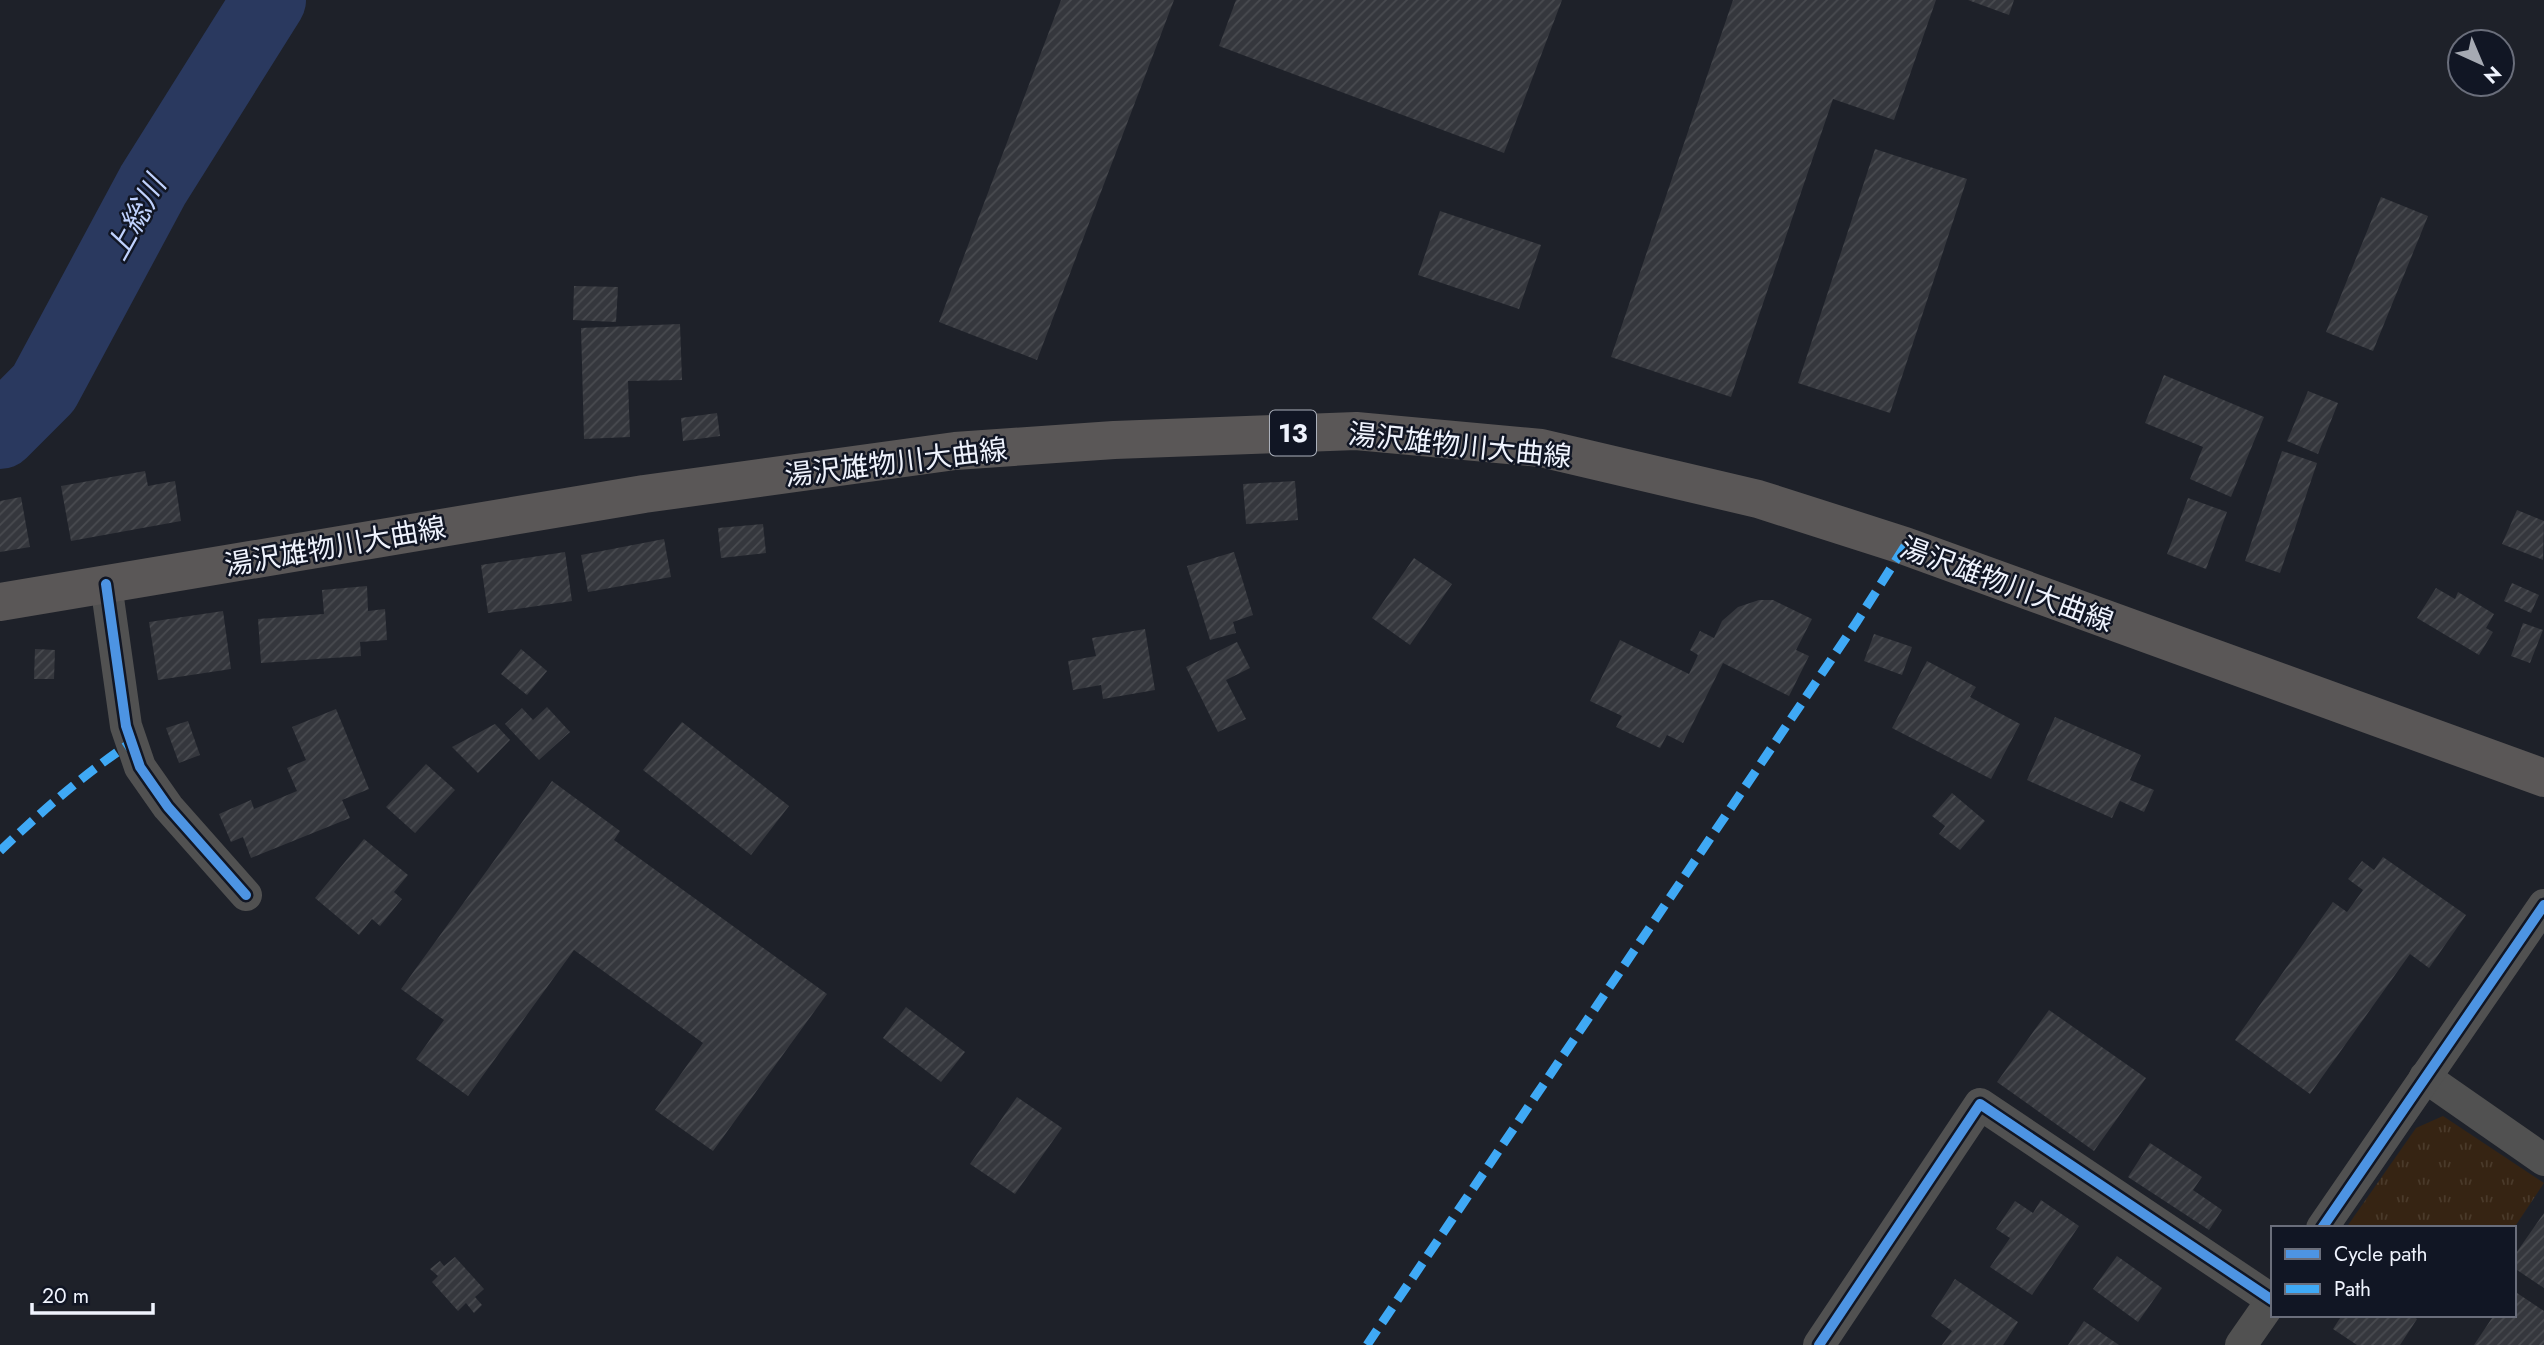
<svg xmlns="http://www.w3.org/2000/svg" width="2544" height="1345" viewBox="0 0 2544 1345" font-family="Jost,'Noto Sans JP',sans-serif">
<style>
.grass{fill:url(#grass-tufts)}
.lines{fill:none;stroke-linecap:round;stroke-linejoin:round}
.river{stroke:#2a395f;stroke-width:74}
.building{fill:url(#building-hatch)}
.minor{stroke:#515151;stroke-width:32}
.primary{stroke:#5a5757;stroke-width:38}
.quiet{stroke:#3fa9f5;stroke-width:9;stroke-dasharray:18 9;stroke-linecap:butt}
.cycleway-casing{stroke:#111624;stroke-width:15}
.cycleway{stroke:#4d94e3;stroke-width:10}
.labels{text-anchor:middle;stroke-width:5;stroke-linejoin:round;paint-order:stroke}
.shield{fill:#111624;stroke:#acb1bc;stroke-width:2}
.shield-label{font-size:26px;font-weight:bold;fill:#eff3fd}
.street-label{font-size:28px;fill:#eff3fd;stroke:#111624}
.water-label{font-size:30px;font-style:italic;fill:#c0d2fd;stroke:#111624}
</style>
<defs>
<pattern id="grass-tufts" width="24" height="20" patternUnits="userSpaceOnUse" patternTransform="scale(1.75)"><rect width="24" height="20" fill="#362413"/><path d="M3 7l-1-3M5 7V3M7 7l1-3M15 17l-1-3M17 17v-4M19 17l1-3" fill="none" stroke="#4a3a2a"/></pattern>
<pattern id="building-hatch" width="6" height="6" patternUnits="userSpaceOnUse" patternTransform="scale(1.75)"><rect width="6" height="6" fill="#35373d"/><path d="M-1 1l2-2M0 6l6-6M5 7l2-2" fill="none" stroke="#494b50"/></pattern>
</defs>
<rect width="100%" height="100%" fill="#1e2129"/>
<!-- grass -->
<path class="grass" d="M 2443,1116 L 2544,1183 L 2514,1228 L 2346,1228 L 2416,1128 Z"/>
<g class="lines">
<!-- river -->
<path class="river" d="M 0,432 L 44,388 L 153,185 L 269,0"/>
</g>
<!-- building -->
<g class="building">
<path d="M 1061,0 L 1174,0 L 1037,360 L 939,322 Z"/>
<path d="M 1236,0 L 1562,0 L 1504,153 L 1219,46 Z"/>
<path d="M 1733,0 L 1936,0 L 1894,120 L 1833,99 L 1731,397 L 1611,357 Z"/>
<path d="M 1968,0 L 2014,0 L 2009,15 Z"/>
<path d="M 1875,149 L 1967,179 L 1890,413 L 1798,383 Z"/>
<path d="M 2381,197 L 2428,216 L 2373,351 L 2326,332 Z"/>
<path d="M 1440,211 L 1541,245 L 1519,309 L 1418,275 Z"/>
<path d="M 574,286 L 618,287 L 616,322 L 573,320 Z"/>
<path d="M 680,324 L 682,380 L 628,381 L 630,437 L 584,439 L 581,328 Z"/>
<path d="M 2164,375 L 2264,417 L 2231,497 L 2190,479 L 2203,447 L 2145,423 Z"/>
<path d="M 2308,391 L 2338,403 L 2318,454 L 2287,441 Z"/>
<path d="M 717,413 L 720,436 L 683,441 L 681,418 Z"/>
<path d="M 2282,451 L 2317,463 L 2280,573 L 2245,561 Z"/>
<path d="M 145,471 L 148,486 L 175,481 L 181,521 L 71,541 L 61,486 Z"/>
<path d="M 1295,481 L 1298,520 L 1246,524 L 1243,484 Z"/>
<path d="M 21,497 L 30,547 L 0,552 L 0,501 Z"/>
<path d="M 2188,498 L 2227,512 L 2206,569 L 2167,554 Z"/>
<path d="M 2517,510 L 2544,521 L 2543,560 L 2502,544 Z"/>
<path d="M 763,524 L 766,553 L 721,558 L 718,528 Z"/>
<path d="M 664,539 L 671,577 L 588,592 L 581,555 Z"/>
<path d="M 565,552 L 572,601 L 488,613 L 481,565 Z"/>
<path d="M 1234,552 L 1253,615 L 1233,622 L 1236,633 L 1210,640 L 1187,566 Z"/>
<path d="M 1414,558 L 1452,584 L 1410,645 L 1372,618 Z"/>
<path d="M 2512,583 L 2539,595 L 2531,613 L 2504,601 Z"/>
<path d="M 367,586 L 368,611 L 385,609 L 387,640 L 360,642 L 361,656 L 261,663 L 258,619 L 324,614 L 322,590 Z"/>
<path d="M 2436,588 L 2455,599 L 2458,592 L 2494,614 L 2486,628 L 2493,632 L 2479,655 L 2417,618 Z"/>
<path d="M 1759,600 L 1773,600 L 1812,619 L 1796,650 L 1809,656 L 1789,696 L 1723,663 L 1683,743 L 1667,735 L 1660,748 L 1616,727 L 1622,716 L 1590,701 L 1620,640 L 1689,674 L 1698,655 L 1690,650 L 1700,631 L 1714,638 L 1722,621 L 1738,607 Z"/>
<path d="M 223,611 L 231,669 L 158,680 L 149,622 Z"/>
<path d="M 2523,623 L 2543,630 L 2530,663 L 2511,656 Z"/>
<path d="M 1145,629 L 1155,690 L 1103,699 L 1101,685 L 1073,690 L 1068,661 L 1096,656 L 1092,638 Z"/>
<path d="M 1874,634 L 1912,647 L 1902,675 L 1864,661 Z"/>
<path d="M 1237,642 L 1250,668 L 1226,680 L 1246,719 L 1218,732 L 1186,667 Z"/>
<path d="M 35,649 L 55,650 L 54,679 L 34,679 Z"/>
<path d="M 521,649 L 547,671 L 527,695 L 501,674 Z"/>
<path d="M 1927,661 L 1976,687 L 1970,697 L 2020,724 L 1991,779 L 1892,728 Z"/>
<path d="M 547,707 L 570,732 L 539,760 L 505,724 L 522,708 L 533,720 Z"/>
<path d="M 336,709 L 369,789 L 342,800 L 350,818 L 251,858 L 243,837 L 231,842 L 219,814 L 251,800 L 254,809 L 297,791 L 287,768 L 306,760 L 292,727 Z"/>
<path d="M 2055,717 L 2141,755 L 2130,780 L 2154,790 L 2144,812 L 2120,801 L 2112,818 L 2027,780 Z"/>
<path d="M 188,721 L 200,755 L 179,763 L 166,728 Z"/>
<path d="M 682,722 L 789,806 L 751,855 L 643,770 Z"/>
<path d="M 495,724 L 510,740 L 478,773 L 452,747 Z"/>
<path d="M 426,764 L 455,790 L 415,833 L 386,807 Z"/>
<path d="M 552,781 L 620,831 L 614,840 L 827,994 L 713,1151 L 655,1110 L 703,1043 L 574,950 L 468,1096 L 416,1059 L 444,1020 L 401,989 Z"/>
<path d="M 1952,793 L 1985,821 L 1960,850 L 1939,834 L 1945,826 L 1932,816 Z"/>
<path d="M 364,839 L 408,875 L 394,892 L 402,899 L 380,926 L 372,919 L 359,935 L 315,898 Z"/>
<path d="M 2383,857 L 2466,915 L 2429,968 L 2410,954 L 2310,1094 L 2235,1040 L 2333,902 L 2347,912 L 2363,890 L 2348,879 L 2362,861 L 2374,870 Z"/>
<path d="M 906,1007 L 965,1052 L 941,1082 L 883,1038 Z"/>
<path d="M 2049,1010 L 2146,1078 L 2094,1151 L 1997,1082 Z"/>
<path d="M 1017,1097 L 1062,1128 L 1015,1194 L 970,1164 Z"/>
<path d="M 2150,1143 L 2202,1177 L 2193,1190 L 2222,1210 L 2209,1230 L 2128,1177 Z"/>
<path d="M 2041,1200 L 2079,1226 L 2032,1295 L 1990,1267 L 2010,1238 L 1996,1229 L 2015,1201 L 2033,1213 Z"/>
<path d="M 2544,1213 L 2544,1288 L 2514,1268 L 2514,1256 Z"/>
<path d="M 2117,1256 L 2162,1288 L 2138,1322 L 2093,1289 Z"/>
<path d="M 455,1257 L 484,1289 L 475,1297 L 482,1305 L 474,1313 L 466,1303 L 458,1311 L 432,1282 L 438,1276 L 430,1269 L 440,1261 L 444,1266 Z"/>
<path d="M 1955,1279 L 2018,1322 L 2003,1345 L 1942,1345 L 1952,1331 L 1931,1316 Z"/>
<path d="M 2514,1291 L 2544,1311 L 2544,1345 L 2474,1345 L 2494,1315 L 2514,1315 Z"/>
<path d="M 2342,1315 L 2411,1315 L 2417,1319 L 2400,1345 L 2357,1345 L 2333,1329 Z"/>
<path d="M 2084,1321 L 2119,1345 L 2068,1345 Z"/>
</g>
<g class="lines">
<!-- minor -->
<g class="minor">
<path d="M 106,584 L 126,726 L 140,767 L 168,807 L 246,895"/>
<path d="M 2425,1077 L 2544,1160"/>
<path d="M 2322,1228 L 2544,905"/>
<path d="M 1819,1345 L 1980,1104 L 2272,1300"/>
<path d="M 2241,1345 L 2273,1299"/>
</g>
<!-- primary -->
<path class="primary" d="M 0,602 L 644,494 L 955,451 L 1114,440 L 1356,431 L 1541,448 L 1758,499 L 1905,546 L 2544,778"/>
<!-- quiet -->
<g class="quiet">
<path d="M 0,851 C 42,811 84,774 132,742"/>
<path d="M 1367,1345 L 1856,623 L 1905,546"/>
</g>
<!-- cycleway casing -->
<g class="cycleway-casing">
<g id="cycleway">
<path d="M 106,584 L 126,726 L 140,767 L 168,807 L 246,895"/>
<path d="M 2322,1228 L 2544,905"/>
<path d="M 1819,1345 L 1980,1104 L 2272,1300"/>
</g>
</g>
<!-- cycleway -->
<use href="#cycleway" class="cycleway"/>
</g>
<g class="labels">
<!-- shield labels -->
<rect class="shield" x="1270" y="410.5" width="46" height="45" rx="5"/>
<g class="shield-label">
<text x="1293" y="442">13</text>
</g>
<!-- street labels -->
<g class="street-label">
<text transform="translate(1460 445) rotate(6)" y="10">湯沢雄物川大曲線</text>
<text transform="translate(896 462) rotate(-7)" y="10">湯沢雄物川大曲線</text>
<text transform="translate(335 546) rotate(-10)" y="10">湯沢雄物川大曲線</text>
<text transform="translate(2007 584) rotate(20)" y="10">湯沢雄物川大曲線</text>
</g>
<!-- water labels -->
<g class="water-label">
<text transform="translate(136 218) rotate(-61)" y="10">上総川</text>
</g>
</g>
<!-- legend -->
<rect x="2271" y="1226" width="245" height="91" fill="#111624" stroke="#6a6e7b" stroke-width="2"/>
<rect x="2285" y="1249" width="35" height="10" fill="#4d94e3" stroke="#6a6e7b" stroke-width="2"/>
<text x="2334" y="1261" font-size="21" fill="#eff3fd">Cycle path</text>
<rect x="2285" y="1284" width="35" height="10" fill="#3fa9f5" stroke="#6a6e7b" stroke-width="2"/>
<text x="2334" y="1296" font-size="21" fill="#eff3fd">Path</text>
<!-- north arrow -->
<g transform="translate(2481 63) rotate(136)"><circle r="33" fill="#111624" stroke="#6a6e7b" stroke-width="2"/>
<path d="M0-5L12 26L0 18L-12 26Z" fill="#a6aab3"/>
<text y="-10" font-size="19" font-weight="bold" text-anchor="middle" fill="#eff3fd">N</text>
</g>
<!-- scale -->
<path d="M32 1303v10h121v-10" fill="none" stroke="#eff3fd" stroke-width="3.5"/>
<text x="42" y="1303" font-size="21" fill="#eff3fd" stroke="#111624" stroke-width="5" paint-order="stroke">20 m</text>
</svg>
